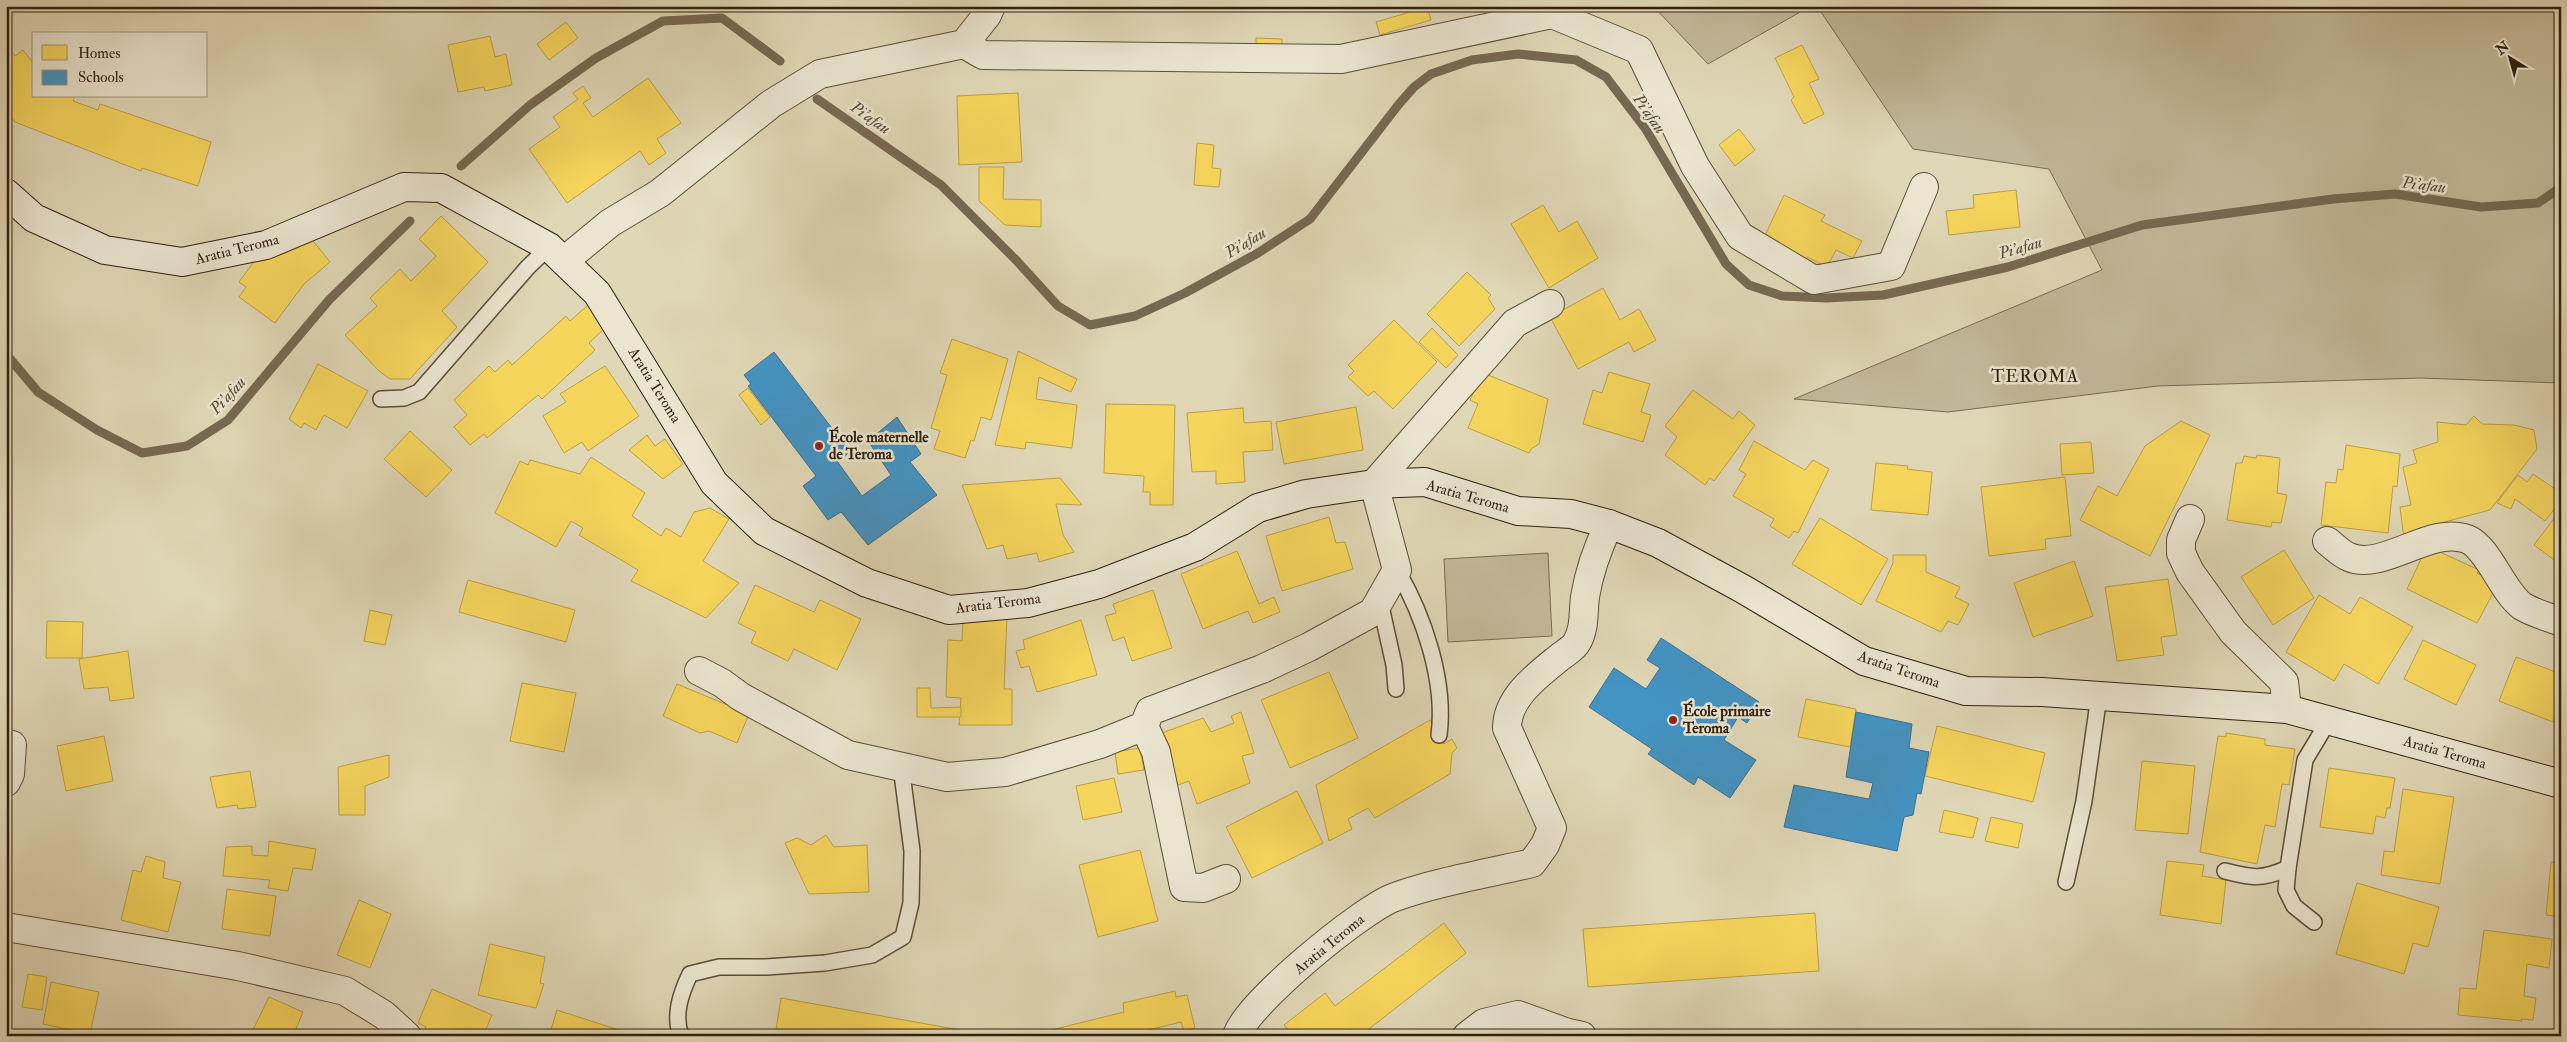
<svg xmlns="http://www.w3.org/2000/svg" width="2567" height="1042" viewBox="0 0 2567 1042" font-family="'IM FELL Double Pica',serif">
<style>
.green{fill:#c2b899;stroke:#796c54}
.homes{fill:#f6d55c;stroke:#bb9f45}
.schools{fill:#4393c3;stroke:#3d708d}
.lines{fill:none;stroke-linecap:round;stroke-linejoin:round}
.stream{stroke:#766951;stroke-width:9}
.service-casing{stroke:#5c4e38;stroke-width:18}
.minor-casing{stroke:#5c4e38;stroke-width:30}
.secondary-casing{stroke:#30200e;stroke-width:30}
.service{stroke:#ebe5d0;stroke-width:15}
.minor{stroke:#ebe5d0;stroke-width:28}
.secondary{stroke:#ebe5d0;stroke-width:28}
.poi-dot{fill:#8f2418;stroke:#ebe5d0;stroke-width:2}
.labels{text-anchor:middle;stroke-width:5;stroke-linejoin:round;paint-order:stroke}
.street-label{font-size:15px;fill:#30200e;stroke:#ebe5d0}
.poi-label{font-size:15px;font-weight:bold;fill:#30200e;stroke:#ebe5d0;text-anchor:start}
.water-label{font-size:16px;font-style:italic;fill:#594a35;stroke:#ebe5d0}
.quarter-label{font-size:18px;letter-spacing:1px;fill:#30200e;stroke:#ebe5d0}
</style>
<rect width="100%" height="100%" fill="#e0d7b6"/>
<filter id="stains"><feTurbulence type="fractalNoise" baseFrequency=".004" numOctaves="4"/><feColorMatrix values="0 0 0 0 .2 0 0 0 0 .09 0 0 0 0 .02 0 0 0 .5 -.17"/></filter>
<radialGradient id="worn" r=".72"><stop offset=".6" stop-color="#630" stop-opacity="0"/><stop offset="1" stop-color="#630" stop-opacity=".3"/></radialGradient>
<!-- green -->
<g class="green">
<path d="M 1653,6 L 1811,6 L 1708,64 Z"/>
<path d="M 1817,6 L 2561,6 L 2561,383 L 2420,378 L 2158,386 L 1948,412 L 1794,399 L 2102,270 L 2049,169 L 1913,149 Z"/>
<path d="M 1548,553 L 1552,636 L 1448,642 L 1444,559 Z"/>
</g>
<!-- homes -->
<g class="homes">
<path d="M 1427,7 L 1431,20 L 1380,35 L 1376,22 Z"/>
<path d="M 566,22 L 578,38 L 549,60 L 537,44 Z"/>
<path d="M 490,36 L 495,57 L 506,54 L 512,85 L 485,91 L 484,87 L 458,92 L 448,45 Z"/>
<path d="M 1256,38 L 1282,39 L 1282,49 L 1256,48 Z"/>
<path d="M 6,43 L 15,56 L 23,50 L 34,64 L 34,96 L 75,96 L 73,101 L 98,110 L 100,104 L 211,142 L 198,186 L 142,168 L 141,171 L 15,122 L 6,110 Z"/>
<path d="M 1802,45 L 1819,79 L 1809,83 L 1824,114 L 1804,124 L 1791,100 L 1794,97 L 1775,58 Z"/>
<path d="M 648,78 L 681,123 L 657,139 L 666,153 L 649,165 L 640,151 L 567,203 L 529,149 L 560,127 L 553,117 L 578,99 L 573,93 L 583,86 L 591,98 L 583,103 L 593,117 Z"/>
<path d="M 1018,93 L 1022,162 L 959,165 L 957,96 Z"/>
<path d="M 1739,129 L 1755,150 L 1735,166 L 1719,145 Z"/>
<path d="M 1197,143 L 1214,145 L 1212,168 L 1221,169 L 1219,187 L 1194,185 Z"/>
<path d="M 979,167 L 1004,167 L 1003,199 L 1041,200 L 1041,227 L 1005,225 L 979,201 Z"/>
<path d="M 2016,190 L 2020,227 L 1949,235 L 1946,211 L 1974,208 L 1973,195 Z"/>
<path d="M 1784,195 L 1825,215 L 1821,221 L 1862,241 L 1853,258 L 1836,250 L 1827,267 L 1807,257 L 1804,264 L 1761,244 Z"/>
<path d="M 1543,205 L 1559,232 L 1577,221 L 1598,258 L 1549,288 L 1511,224 Z"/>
<path d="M 441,216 L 488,262 L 442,311 L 457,327 L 410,379 L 390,379 L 378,370 L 345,335 L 377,306 L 370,298 L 400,269 L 411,281 L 436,256 L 419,239 Z"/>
<path d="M 309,236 L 330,262 L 304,284 L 275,323 L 239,297 L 246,287 L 239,282 L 261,252 Z"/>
<path d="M 1467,272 L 1491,295 L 1488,298 L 1495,309 L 1459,346 L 1427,314 Z"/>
<path d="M 1603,288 L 1620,320 L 1639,309 L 1656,340 L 1634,352 L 1629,342 L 1578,369 L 1550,317 Z"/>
<path d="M 588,305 L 607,326 L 589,343 L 595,350 L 542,399 L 538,395 L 487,438 L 484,434 L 470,445 L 454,427 L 467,415 L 454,400 L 489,366 L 495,372 L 508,360 L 512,365 L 566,316 L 570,321 Z"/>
<path d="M 1394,320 L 1437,362 L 1393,409 L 1374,391 L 1368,396 L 1348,377 L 1354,371 L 1348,365 Z"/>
<path d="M 1432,328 L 1458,355 L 1446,368 L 1419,342 Z"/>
<path d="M 952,339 L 1008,359 L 991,420 L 981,417 L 974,441 L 971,440 L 965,458 L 934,449 L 940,431 L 931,428 L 947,375 L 940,373 Z"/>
<path d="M 1018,351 L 1077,379 L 1071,392 L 1039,377 L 1036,399 L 1077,405 L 1072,448 L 1026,442 L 1025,449 L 995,445 Z"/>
<path d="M 318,364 L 368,391 L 347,428 L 324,415 L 316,430 L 304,423 L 301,428 L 289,419 Z"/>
<path d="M 605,366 L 639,416 L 588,451 L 582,442 L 564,453 L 543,416 L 566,402 L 560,394 Z"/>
<path d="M 1609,372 L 1650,384 L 1641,412 L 1651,415 L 1643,442 L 1583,424 L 1593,390 L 1602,393 Z"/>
<path d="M 1483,373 L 1548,399 L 1539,444 L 1531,449 L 1529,453 L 1468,428 L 1478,404 L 1470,400 Z"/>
<path d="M 748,388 L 770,417 L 761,425 L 739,395 Z"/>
<path d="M 1693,390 L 1733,419 L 1739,411 L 1755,425 L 1714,481 L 1710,478 L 1705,485 L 1665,455 L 1677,437 L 1665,426 Z"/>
<path d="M 1106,404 L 1175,405 L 1173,505 L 1150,505 L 1150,492 L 1143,492 L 1144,476 L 1104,473 Z"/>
<path d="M 1356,407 L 1363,450 L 1284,464 L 1276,422 Z"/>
<path d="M 1243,408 L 1244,423 L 1271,421 L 1273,450 L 1243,452 L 1245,482 L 1216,484 L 1216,471 L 1192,472 L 1187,413 Z"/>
<path d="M 2474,416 L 2482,424 L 2514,425 L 2534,430 L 2537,449 L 2490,510 L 2433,525 L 2404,539 L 2400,507 L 2411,505 L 2403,467 L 2417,463 L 2413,450 L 2438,442 L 2437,422 L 2466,425 Z"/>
<path d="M 2181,421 L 2210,435 L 2150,556 L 2080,520 L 2098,486 L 2117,496 L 2145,446 Z"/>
<path d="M 410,431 L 452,470 L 426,497 L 384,459 Z"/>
<path d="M 647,435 L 655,446 L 665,439 L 683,464 L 663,479 L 629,450 Z"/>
<path d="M 1754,441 L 1805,470 L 1813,460 L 1829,469 L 1798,533 L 1794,531 L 1789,538 L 1770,526 L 1774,519 L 1733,496 L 1746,474 L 1739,470 Z"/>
<path d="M 2091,442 L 2094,473 L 2062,475 L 2060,444 Z"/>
<path d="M 2346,445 L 2400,454 L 2397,487 L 2393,486 L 2388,533 L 2321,525 L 2326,482 L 2336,483 L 2338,469 L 2343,470 Z"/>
<path d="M 2257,455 L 2280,458 L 2277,493 L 2287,495 L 2281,523 L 2272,522 L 2271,527 L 2227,520 L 2236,463 L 2242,463 L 2244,456 L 2256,458 Z"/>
<path d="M 591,457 L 645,493 L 632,516 L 661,536 L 666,528 L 681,537 L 694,512 L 710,508 L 729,519 L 703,561 L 739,583 L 706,618 L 631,581 L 638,570 L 579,535 L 583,528 L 571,521 L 556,547 L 495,513 L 520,461 L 528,465 L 530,460 L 580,474 Z"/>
<path d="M 1876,463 L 1908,466 L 1907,469 L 1932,472 L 1928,515 L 1871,510 Z"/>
<path d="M 2533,474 L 2561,493 L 2561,501 L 2545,521 L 2515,499 L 2511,509 L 2497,503 L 2518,475 L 2527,482 Z"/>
<path d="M 2065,477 L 2071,536 L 2045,539 L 2046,549 L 1989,556 L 1981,487 Z"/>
<path d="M 1060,478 L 1082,505 L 1056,504 L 1063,535 L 1074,552 L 1039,562 L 1037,553 L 1007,559 L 1003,545 L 987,549 L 962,485 Z"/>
<path d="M 2561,509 L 2561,565 L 2534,545 Z"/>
<path d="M 1329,517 L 1336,543 L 1345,542 L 1353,569 L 1282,591 L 1266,536 Z"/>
<path d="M 1820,518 L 1888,559 L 1861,605 L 1792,564 Z"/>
<path d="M 2427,546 L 2479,570 L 2477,573 L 2498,584 L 2477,623 L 2407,589 Z"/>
<path d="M 2284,550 L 2314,598 L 2273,625 L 2241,577 Z"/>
<path d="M 1237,551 L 1259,604 L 1274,597 L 1280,612 L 1253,623 L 1248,611 L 1203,629 L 1181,574 Z"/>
<path d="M 1893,555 L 1926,555 L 1926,572 L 1960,587 L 1955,597 L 1969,604 L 1958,625 L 1948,621 L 1941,632 L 1876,601 L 1893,563 Z"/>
<path d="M 2074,561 L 2093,616 L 2033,637 L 2014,583 Z"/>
<path d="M 2168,579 L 2177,635 L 2161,637 L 2164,655 L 2117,661 L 2105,587 Z"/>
<path d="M 468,580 L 575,610 L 566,642 L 459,612 Z"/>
<path d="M 755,585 L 814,612 L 820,600 L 861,619 L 837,670 L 794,649 L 788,661 L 751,643 L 756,632 L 738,623 Z"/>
<path d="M 1153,590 L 1172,648 L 1132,661 L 1124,637 L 1113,641 L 1105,616 L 1116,613 L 1113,604 Z"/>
<path d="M 2319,595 L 2350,614 L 2360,597 L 2413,627 L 2378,684 L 2344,664 L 2334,681 L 2286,652 Z"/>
<path d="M 370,610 L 392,615 L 385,645 L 364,641 Z"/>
<path d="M 963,616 L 1007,616 L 1004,689 L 1012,689 L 1012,725 L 959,725 L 961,698 L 946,697 L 948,640 L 962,641 Z"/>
<path d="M 1081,620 L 1097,675 L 1037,692 L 1029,666 L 1021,668 L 1016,651 L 1025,649 L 1023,640 Z"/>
<path d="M 47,621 L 83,622 L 82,658 L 46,658 Z"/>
<path d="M 2423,640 L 2476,665 L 2456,705 L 2404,679 Z"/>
<path d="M 128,651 L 134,698 L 110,701 L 108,687 L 84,689 L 79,659 Z"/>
<path d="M 2516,657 L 2561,674 L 2561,702 L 2553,722 L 2499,701 Z"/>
<path d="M 1329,672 L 1358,738 L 1290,768 L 1261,700 Z"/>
<path d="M 522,683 L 576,693 L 564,752 L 510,741 Z"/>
<path d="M 677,684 L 749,714 L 737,743 L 709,731 L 700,733 L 663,716 Z"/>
<path d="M 917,688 L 930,688 L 931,708 L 961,707 L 961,717 L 917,717 Z"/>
<path d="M 1806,699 L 1856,709 L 1850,747 L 1798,737 Z"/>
<path d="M 1241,712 L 1254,753 L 1242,756 L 1250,783 L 1197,804 L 1189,781 L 1178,785 L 1162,733 L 1203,718 L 1211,732 L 1234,723 L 1231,716 Z"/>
<path d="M 1430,720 L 1444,744 L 1452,739 L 1457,748 L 1452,753 L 1450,774 L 1375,818 L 1368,808 L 1348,819 L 1352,829 L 1329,841 L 1316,785 Z"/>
<path d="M 1937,726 L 2045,753 L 2033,802 L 1925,776 Z"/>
<path d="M 2226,733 L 2265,739 L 2265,745 L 2295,749 L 2289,785 L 2282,784 L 2275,827 L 2265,825 L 2257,864 L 2200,852 L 2218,736 L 2226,737 Z"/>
<path d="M 104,736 L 113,781 L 66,791 L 57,746 Z"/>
<path d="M 1140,748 L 1144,770 L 1118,774 L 1115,752 Z"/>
<path d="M 389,755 L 389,777 L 365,786 L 365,815 L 339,815 L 338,767 Z"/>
<path d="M 2142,761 L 2195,766 L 2188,834 L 2135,830 Z"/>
<path d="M 2329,768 L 2395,778 L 2390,808 L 2387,808 L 2385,818 L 2376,816 L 2373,834 L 2320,827 Z"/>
<path d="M 250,771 L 256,807 L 238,809 L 237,805 L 217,808 L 210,777 Z"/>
<path d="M 1114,778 L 1122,812 L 1083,820 L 1076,786 Z"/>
<path d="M 2403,789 L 2454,797 L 2440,884 L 2381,875 L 2384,851 L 2394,852 Z"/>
<path d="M 1297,791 L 1323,843 L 1252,878 L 1226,827 Z"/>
<path d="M 1944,810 L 1978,818 L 1973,838 L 1939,832 Z"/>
<path d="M 1991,817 L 2023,824 L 2018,848 L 1985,841 Z"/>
<path d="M 826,835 L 834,847 L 867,845 L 869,892 L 809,894 L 785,843 L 797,838 L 811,845 Z"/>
<path d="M 269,841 L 316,849 L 312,870 L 293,868 L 288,891 L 268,888 L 270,880 L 223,876 L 226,847 L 252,846 L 252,855 L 268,856 Z"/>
<path d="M 6,849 L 12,850 L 6,871 Z"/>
<path d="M 1140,850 L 1158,921 L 1098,937 L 1079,865 Z"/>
<path d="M 146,856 L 165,862 L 163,878 L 181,882 L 168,932 L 121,920 L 133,870 L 141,872 Z"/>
<path d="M 2167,861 L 2204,865 L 2202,876 L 2226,880 L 2221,924 L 2160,915 Z"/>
<path d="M 2551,862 L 2561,863 L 2561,917 L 2546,915 Z"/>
<path d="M 2357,883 L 2439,907 L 2428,947 L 2413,943 L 2404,974 L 2336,954 Z"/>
<path d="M 227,889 L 276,896 L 270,936 L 222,929 Z"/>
<path d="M 359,900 L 391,914 L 370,968 L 337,955 Z"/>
<path d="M 1815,913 L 1819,971 L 1588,987 L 1583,929 Z"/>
<path d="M 1444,923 L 1466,953 L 1360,1036 L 1288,1036 L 1291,1034 L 1284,1025 L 1325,993 L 1335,1006 Z"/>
<path d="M 2484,930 L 2552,939 L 2549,968 L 2527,964 L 2524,996 L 2536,998 L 2533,1020 L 2521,1019 L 2522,1021 L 2458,1015 L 2460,988 L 2476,989 Z"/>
<path d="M 490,944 L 545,957 L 540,983 L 544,984 L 536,1008 L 478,995 Z"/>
<path d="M 28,974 L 47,977 L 42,1010 L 22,1007 Z"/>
<path d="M 51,982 L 99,992 L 90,1034 L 43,1024 Z"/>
<path d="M 432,989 L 492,1015 L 483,1036 L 422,1036 L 426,1027 L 418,1023 Z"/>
<path d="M 1175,991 L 1176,997 L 1187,995 L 1195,1028 L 1184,1031 L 1181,1022 L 1140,1032 L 1141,1036 L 1027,1036 L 1124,1012 L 1123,1003 Z"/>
<path d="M 269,997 L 303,1012 L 293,1036 L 250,1036 Z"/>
<path d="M 781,998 L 960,1030 L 959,1036 L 775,1036 Z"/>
<path d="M 557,1010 L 628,1033 L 627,1036 L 549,1036 Z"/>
</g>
<!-- schools -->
<g class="schools">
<path d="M 774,352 L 850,452 L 837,461 L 862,496 L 891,475 L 868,441 L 897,417 L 921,454 L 910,462 L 937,495 L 868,545 L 841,512 L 828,520 L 803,486 L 816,476 L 748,386 L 751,384 L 744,375 Z"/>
<path d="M 1661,638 L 1759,702 L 1747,723 L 1738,717 L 1724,740 L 1756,760 L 1730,798 L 1698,777 L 1694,785 L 1648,754 L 1652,749 L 1589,707 L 1614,668 L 1646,689 L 1660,668 L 1647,660 Z"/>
<path d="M 1856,712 L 1912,724 L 1909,748 L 1929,752 L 1921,794 L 1917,793 L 1913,815 L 1904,817 L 1897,851 L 1784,827 L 1794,785 L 1869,799 L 1873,783 L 1846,777 Z"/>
</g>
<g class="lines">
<!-- stream -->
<g class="stream">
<path d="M 817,99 L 941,185 L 1016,260 L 1058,306 L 1090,325 L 1135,316 L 1185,293 L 1258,253 L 1310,219 L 1399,104 L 1414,87 L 1431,74 L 1472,60 L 1518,54 L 1576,60 L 1606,77 L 1645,128 L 1726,264 L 1749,285 L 1782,296 L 1826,298 L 1883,295 L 2008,267 L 2142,225 L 2333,199 L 2395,194 L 2481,207 L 2538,203 L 2561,187"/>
<path d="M 461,166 L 530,105 L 596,58 L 663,21 L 722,18 L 780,61"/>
<path d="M 6,354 L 38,392 L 97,430 L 142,453 L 187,446 L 228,420 L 329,300 L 410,221"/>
</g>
<!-- service casing -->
<g class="service-casing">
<g id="service">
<path d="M 381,399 L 404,398 L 419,392 L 528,267 L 549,247"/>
<path d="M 1397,570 C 1424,616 1446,682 1439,735"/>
<path d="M 1380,602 L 1394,665 L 1396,689"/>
<path d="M 2225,871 C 2252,878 2262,880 2288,868"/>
<path d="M 2066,882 L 2084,801 L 2099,696"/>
<path d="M 2314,922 L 2294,906 L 2286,890 L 2288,868 L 2305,760 L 2329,720"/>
<path d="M 681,1036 C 673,1015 681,993 690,974 L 719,967 L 766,967 L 825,963 L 872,955 L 903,937 L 911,903 L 912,851 L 901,766"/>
</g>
</g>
<!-- minor casing -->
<g class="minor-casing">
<g id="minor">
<path d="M 964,44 L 983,55 L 1341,59 L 1552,14 L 1639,50 L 1695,166 L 1740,236 L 1814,280 L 1891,266 L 1924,187"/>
<path d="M 564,261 L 610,223 L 660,193 L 771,104 L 820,74 L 964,44 L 987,15 L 991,6"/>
<path d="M 2190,519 L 2181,540 L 2181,553 L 2190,572 L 2233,632 L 2284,682 L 2287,709"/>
<path d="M 2327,541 C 2334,546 2341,554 2349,557 C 2382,572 2431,525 2467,539 C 2488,547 2502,591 2522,606 C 2533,613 2549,617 2561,622"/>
<path d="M 699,671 L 722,683 L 741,697 L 848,755 L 947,777 L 1005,772 L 1100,744 L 1144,726 L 1150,711 L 1262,669 L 1309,647 L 1373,612 L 1397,570 L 1374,484 L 1515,323 L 1550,304"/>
<path d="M 1144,726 L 1156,752 L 1184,887 L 1203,888 L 1226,879"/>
<path d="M 6,782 L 10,774 L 12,745"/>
<path d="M 6,927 L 238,966 L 345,991 L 384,1015 L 407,1036"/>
<path d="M 1237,1036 C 1245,1005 1363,908 1395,897 C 1436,882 1489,873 1532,863 L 1545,845 L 1552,828 L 1507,728 C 1507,697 1538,675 1560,657 C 1565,653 1574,648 1577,642 C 1585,628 1583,613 1585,597 C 1589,572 1598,547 1609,524"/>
<path d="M 1467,1036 L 1484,1023 L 1518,1015 L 1568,1033 L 1582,1036"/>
</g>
</g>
<!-- secondary casing -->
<g class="secondary-casing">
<path id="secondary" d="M 6,193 L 34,218 L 105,250 L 182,262 L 266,245 L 404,187 L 441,188 L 549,247 L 597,293 L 714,483 L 764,531 L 867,583 L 949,610 L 1028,603 L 1099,584 L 1195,547 L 1258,508 L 1306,494 L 1374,484 L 1425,482 L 1518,511 L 1571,514 L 1609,524 L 1658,543 L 1743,589 L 1864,661 L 1966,691 L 2042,692 L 2287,709 L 2561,784"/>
</g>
<!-- service -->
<use href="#service" class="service"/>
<!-- minor -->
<use href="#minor" class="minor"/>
<!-- secondary -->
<use href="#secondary" class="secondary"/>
</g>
<!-- markers -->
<g class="poi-dot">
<circle cx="819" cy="446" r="5"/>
<circle cx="1673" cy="720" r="5"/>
</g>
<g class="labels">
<!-- street labels -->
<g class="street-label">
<text transform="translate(237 249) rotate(-14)" y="5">Aratia Teroma</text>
<text transform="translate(655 385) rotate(58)" y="5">Aratia Teroma</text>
<text transform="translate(1468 496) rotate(16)" y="5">Aratia Teroma</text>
<text transform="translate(998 603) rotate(-7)" y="5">Aratia Teroma</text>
<text transform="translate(1899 669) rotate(19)" y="5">Aratia Teroma</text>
<text transform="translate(2445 752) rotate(16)" y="5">Aratia Teroma</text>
<text transform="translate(1329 944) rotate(-39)" y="5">Aratia Teroma</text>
</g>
<!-- poi labels -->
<g class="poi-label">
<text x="829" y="442">École maternelle<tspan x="829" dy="17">de Teroma</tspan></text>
<text x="1683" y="716">École primaire<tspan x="1683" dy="17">Teroma</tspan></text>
</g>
<!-- water labels -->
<g class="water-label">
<text transform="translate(1650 113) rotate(55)" y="6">Pi'afau</text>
<text transform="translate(871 117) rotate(35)" y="6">Pi'afau</text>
<text transform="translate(2424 184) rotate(7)" y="6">Pi'afau</text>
<text transform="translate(1245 242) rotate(-31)" y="6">Pi'afau</text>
<text transform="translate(2020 247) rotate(-16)" y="6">Pi'afau</text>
<text transform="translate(227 395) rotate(-47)" y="6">Pi'afau</text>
</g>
<!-- quarter labels -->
<g class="quarter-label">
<text x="2035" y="382">TEROMA</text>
</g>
</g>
<!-- margin -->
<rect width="2567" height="1042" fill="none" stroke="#e0d7b6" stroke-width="25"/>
<rect x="8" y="8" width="2552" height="1027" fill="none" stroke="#30200e" stroke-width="2.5"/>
<rect x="12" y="12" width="2542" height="1017" fill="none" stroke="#30200e"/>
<!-- legend -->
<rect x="32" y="32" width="175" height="65" fill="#ebe5d0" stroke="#a09682"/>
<rect x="42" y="45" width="25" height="15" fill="#f6d55c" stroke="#a09682"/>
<text x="78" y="58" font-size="15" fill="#30200e">Homes</text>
<rect x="42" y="70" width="25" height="15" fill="#4393c3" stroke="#a09682"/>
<text x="78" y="82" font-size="15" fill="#30200e">Schools</text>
<!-- north arrow -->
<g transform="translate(2510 58) rotate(323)" stroke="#ebe5d0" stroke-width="4" paint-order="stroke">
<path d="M0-4L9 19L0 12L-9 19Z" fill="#30200e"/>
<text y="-8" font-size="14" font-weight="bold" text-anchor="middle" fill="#30200e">N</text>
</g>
<rect width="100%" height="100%" filter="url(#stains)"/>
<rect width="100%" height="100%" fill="url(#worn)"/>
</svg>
